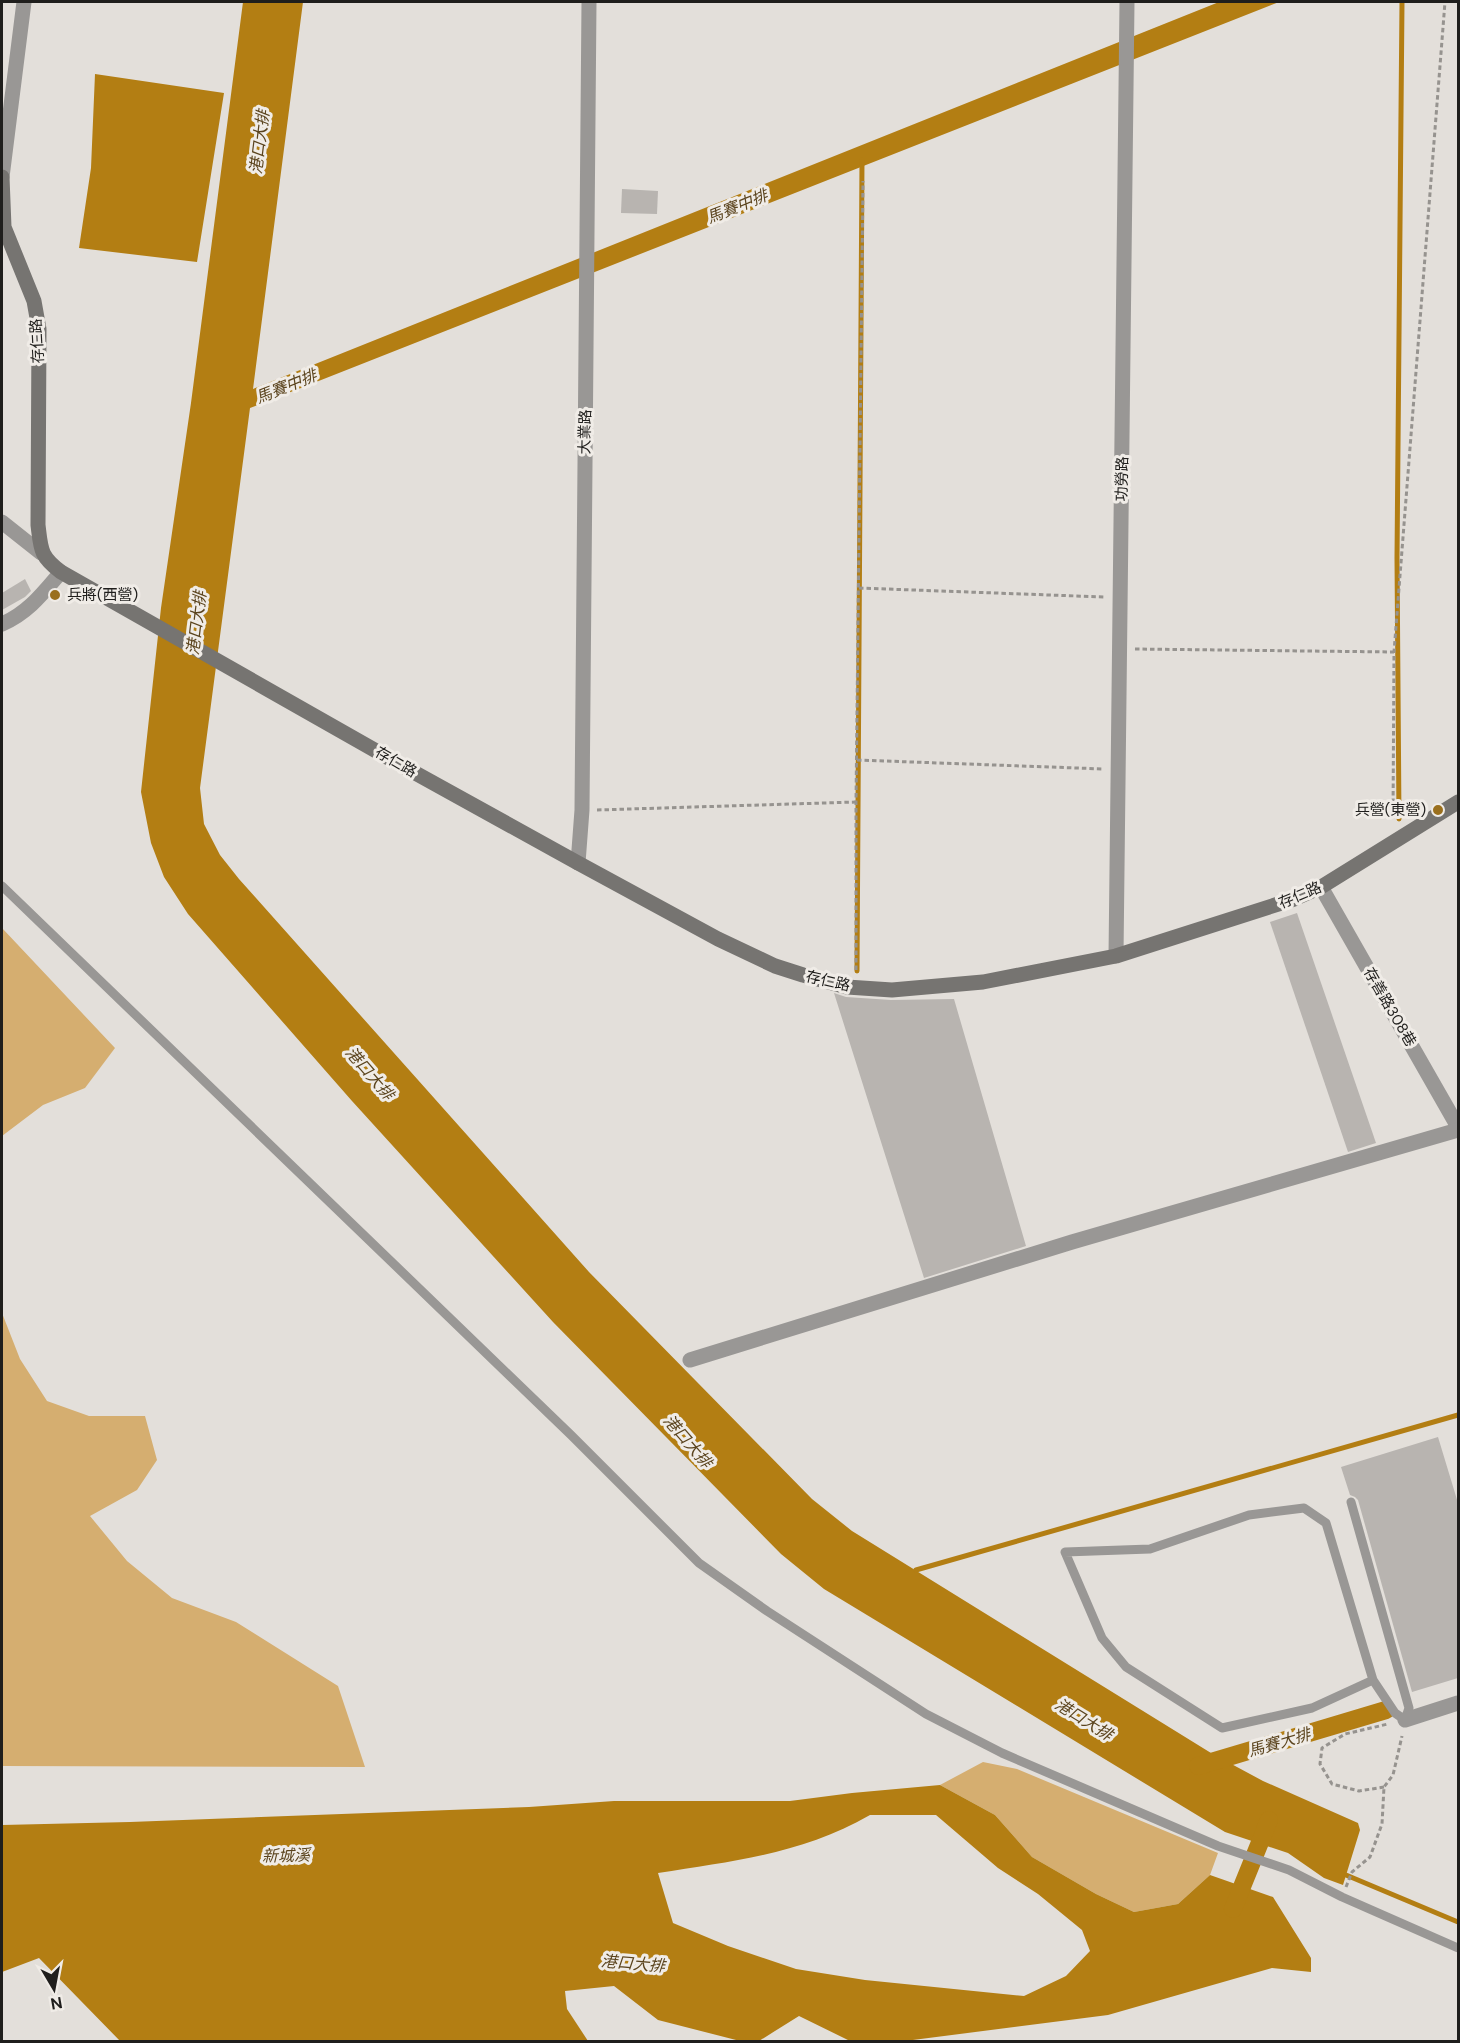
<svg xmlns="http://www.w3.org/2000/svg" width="1460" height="2043" viewBox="0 0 1460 2043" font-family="'DM Sans','Noto Sans TC',sans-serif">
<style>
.green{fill:#d5ae70}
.water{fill:#b37e13;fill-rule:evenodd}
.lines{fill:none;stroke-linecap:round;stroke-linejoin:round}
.stream{stroke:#b37e13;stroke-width:5}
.canal{stroke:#b37e13;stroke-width:18}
.building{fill:#b8b4b0}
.path{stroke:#96938f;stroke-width:3;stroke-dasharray:4.5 3;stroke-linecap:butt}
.lane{stroke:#999795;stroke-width:9}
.street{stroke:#999795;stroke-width:15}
.secondary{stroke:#767471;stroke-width:15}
.poi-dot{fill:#9a6f1d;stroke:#f0ece7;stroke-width:2}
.labels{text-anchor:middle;stroke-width:6;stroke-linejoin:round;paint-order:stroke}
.street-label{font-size:15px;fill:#1f1e1c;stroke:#f0ece7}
.poi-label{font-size:15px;fill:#1f1e1c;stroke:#f0ece7;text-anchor:start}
.water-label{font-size:16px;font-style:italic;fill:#5b441e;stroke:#f0ece7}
</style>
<rect width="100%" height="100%" fill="#e3dfda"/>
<!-- green -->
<g class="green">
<path d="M 2,928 L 115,1048 L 85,1088 L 43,1105 L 2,1136 Z"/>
<path d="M 2,1313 L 20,1359 L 47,1401 L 89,1416 L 145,1416 L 157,1460 L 137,1490 L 90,1516 L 127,1561 L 172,1598 L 236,1622 L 338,1686 L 365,1767 L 2,1766 Z"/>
<path d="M 983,1762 L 1017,1769 L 1218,1853 L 1210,1875 L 1178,1904 L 1134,1912 L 1096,1894 L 1032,1857 L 995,1815 L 940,1785 Z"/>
</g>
<!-- water -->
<g class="water">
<path d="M 243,2 L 303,2 L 253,389 L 1219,2 L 1279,2 L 250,408 L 200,788 L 204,824 L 220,855 L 239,879 L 589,1272 L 812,1499 L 852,1531 L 1211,1753 L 1263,1781 L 1358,1823 L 1360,1830 L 1343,1885 L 1324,1878 L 1288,1853 L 1225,1832 L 824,1589 L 781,1554 L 553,1322 L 352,1101 L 188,914 L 164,877 L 151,843 L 141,792 L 161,608 L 191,403 Z"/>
<path d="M 95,74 L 224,93 L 197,262 L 79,248 L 91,168 Z"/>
<path d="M 940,1785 L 995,1815 L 1032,1857 L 1096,1894 L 1134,1912 L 1178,1904 L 1210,1875 L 1273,1897 L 1311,1958 L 1311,1972 L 1272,1968 L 1108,2015 L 905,2041 L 850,2041 L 799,2016 L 759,2041 L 740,2041 L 658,2020 L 614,1986 L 565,1991 L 567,2009 L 588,2041 L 121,2042 L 39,1958 L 2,1972 L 2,1825 L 130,1822 L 529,1807 L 614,1801 L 790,1801 L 852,1793 ZM 870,1815 L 936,1815 L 998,1868 L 1038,1894 L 1082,1930 L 1090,1951 L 1066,1976 L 1024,1996 L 865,1980 L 796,1969 L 728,1946 L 673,1923 L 658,1873 C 733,1861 802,1854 870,1815 Z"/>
</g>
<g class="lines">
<!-- stream -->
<g class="stream">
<path d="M 1399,819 L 1397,558 L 1402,2"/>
<path d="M 857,971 L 862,160"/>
<path d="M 916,1570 L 1458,1415"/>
<path d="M 1346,1875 L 1458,1922"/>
</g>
<!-- canal -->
<g class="canal">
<path d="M 1198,1766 L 1386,1710"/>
<path d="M 1233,1909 L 1269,1820"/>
</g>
</g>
<!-- building -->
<g class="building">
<path d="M 622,189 L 658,191 L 657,214 L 621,213 Z"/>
<path d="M 25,579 L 31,591 L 25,597 L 2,610 L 2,593 Z"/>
<path d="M 1297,913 L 1376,1143 L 1348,1152 L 1270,922 Z"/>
<path d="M 834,993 L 846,997 L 891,1000 L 954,999 L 1026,1246 L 924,1278 Z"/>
<path d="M 1438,1437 L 1458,1503 L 1458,1678 L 1412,1692 L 1358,1500 L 1355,1497 L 1350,1495 L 1341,1467 Z"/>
</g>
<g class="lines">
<!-- path -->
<g class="path">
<path d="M 859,588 L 1104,597"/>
<path d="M 1135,649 L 1394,652"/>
<path d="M 857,760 L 1104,769"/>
<path d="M 597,810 L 856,802"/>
<path d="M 1393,818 L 1394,652 L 1445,2"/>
<path d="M 856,970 L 856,802 L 863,181"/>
<path d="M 1384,1787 L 1359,1791 L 1332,1784 L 1320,1764 L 1322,1748 L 1345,1734 L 1388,1724"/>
<path d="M 1346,1887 L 1352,1872 L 1370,1857 L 1382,1824 L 1384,1787 L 1393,1775 L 1402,1736"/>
</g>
<!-- lane -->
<g class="lane">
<path d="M 2,886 L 571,1435 L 699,1563 L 767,1611 L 926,1714 L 1002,1753 L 1218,1846 L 1289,1870 L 1342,1897 L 1458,1948"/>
<path d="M 1351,1502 L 1409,1708 L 1405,1720 L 1395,1713 L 1373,1680 L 1326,1523 L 1304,1508 L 1249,1515 L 1150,1549 L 1065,1552 L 1102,1638 L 1126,1667 L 1222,1728 L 1312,1708 L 1373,1680"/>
</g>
<!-- street -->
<g class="street">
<path d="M 2,177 L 24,2"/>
<path d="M 2,522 L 41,553"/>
<path d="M 2,624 C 28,613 43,593 61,572"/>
<path d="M 578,863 L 582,810 L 589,2"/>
<path d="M 1321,887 L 1458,1127"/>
<path d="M 1116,956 L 1127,2"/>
<path d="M 690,1360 L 1072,1242 L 1458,1130"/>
<path d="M 1405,1720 L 1458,1703"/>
</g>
<!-- secondary -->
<path class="secondary" d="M 2,177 L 4,227 L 34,301 L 39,329 L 38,525 C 41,550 40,556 61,572 L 408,769 L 578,863 L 718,939 L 775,966 L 803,975 L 847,987 L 892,990 L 983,982 L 1116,956 L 1294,899 L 1321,887 L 1458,802"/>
</g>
<!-- markers -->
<g class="poi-dot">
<circle cx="55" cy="595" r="6"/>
<circle cx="1438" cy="810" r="6"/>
</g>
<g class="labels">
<!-- street labels -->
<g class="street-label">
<text transform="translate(37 341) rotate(-93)" y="5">存仁路</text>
<text transform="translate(585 432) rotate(-89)" y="5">大業路</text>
<text transform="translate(1122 479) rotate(-89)" y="5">功勞路</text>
<text transform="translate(396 762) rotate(30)" y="5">存仁路</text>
<text transform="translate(1300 895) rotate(-23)" y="5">存仁路</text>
<text transform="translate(828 981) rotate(13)" y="5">存仁路</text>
<text transform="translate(1390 1007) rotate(60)" y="5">存善路308巷</text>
</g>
<!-- poi labels -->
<g class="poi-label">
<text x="67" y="600">兵將(西營)</text>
<text x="1426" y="815" text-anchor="end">兵營(東營)</text>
</g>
<!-- water labels -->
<g class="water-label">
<text transform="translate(259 142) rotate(-83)" y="6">港口大排</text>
<text transform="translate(737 206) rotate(-22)" y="6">馬賽中排</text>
<text transform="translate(286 386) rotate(-22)" y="6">馬賽中排</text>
<text transform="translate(196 623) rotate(-83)" y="6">港口大排</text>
<text transform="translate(370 1073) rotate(49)" y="6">港口大排</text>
<text transform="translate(688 1441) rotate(49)" y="6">港口大排</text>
<text transform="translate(1084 1719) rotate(32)" y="6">港口大排</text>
<text transform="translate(1279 1742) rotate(-16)" y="6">馬賽大排</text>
<text transform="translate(286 1855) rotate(-1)" y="6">新城溪</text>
<text transform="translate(633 1963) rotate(5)" y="6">港口大排</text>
</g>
</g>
<!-- border -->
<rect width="1460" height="2043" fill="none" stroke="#1f1e1c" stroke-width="6"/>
<!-- north arrow -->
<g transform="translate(54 1989) rotate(170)" stroke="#f0ece7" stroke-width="4.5" paint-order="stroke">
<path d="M0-4.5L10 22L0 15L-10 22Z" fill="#1f1e1c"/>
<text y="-9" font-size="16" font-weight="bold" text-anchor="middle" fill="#1f1e1c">N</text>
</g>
</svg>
